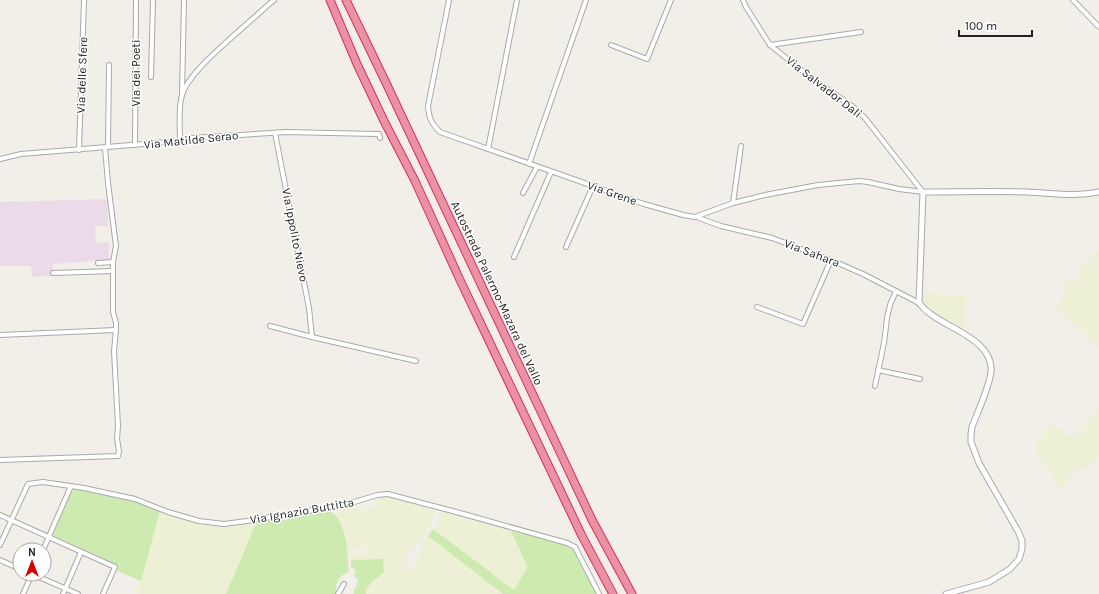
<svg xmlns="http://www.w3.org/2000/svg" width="1099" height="594" viewBox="0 0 1099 594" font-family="Karla,sans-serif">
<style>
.industrial{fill:#ebdbe8}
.farmland{fill:#eef0d5}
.grass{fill:#cdebb0}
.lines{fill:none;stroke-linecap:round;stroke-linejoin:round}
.minor-casing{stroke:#a9a9a9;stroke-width:6}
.tertiary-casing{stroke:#a9a9a9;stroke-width:7}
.motorway-casing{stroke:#dc2a67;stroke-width:9}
.minor{stroke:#fff;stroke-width:4}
.tertiary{stroke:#fff;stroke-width:5}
.motorway{stroke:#e892a2;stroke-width:7}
.labels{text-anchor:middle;stroke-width:3;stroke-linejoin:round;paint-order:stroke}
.street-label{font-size:12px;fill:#222;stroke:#fff}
</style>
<rect width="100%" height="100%" fill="#f2efe9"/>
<!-- industrial -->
<path class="industrial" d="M 107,199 L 108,226 L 95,226 L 96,243 L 109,242 L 109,260 L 53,264 L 53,276 L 32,277 L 31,266 L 0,266 L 0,202 Z"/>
<!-- farmland -->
<g class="farmland">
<path d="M 1099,252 L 1099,347 L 1056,308 L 1067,292 L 1060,286 L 1066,280 L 1081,280 L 1079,264 L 1093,261 L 1093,253 Z"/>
<path d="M 924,293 L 966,296 L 965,331 L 926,306 L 924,301 Z"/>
<path d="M 1099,407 L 1099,456 L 1089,466 L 1077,469 L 1070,476 L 1061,488 L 1044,466 L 1035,446 L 1052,424 L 1074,439 Z"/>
<path d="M 381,497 L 392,498 L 435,510 L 431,524 L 422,538 L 405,556 L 400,561 L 411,571 L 419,556 L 423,542 L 428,536 L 503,594 L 366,594 L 366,589 L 370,584 L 377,579 L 383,559 L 351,560 L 349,551 L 353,551 L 357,555 L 365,554 L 365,549 L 368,546 L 359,546 L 356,548 L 346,549 L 345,535 L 337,518 L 338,514 L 337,508 L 358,503 L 360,513 L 363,513 L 364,509 L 374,509 L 374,506 L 376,506 L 375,498 Z"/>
<path d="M 160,511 L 184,520 L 206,525 L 226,526 L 257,521 L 226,594 L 137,594 Z"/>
<path d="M 440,511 L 511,531 L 527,566 L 527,568 L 514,590 L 433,529 L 438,520 Z"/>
</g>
<!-- grass -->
<g class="grass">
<path d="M 78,488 C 105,494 135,498 160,511 L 141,581 L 117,571 L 119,566 L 117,565 L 53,535 L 56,525 L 71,492 L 74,489 Z"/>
<path d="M 326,510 L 329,510 C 332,513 336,515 338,519 C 348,534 347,555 349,572 C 337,576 337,583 335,594 L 226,594 L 257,521 Z"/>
<path d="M 433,529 L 514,590 L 527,568 L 527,566 L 511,531 C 529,535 561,540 574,551 L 597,594 L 503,594 L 428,536 Z"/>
<path d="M 383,559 L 384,572 C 378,578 365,585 366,594 L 354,594 L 354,591 L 358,581 L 354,575 L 356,570 L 351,567 L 351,560 Z"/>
</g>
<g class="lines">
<!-- minor casing -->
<g class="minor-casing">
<g id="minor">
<path d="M 449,0 L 428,106 C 429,118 431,123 440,132 L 644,204 L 683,215 L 695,217 L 733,203 L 765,195 L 818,185 L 859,181 L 868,182 L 899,189 L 923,192"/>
<path d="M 743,0 L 746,7 L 770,45 L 810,77 L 852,106 L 865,118 L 922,191"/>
<path d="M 1073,0 L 1099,27"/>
<path d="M 611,45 L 647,59 L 671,0"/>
<path d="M 770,45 L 861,32"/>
<path d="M 151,77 L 153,0"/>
<path d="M 182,94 L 184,0"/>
<path d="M 275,133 L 309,308 L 312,337"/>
<path d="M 180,141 C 180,127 178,108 182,95 C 188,75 217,51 232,37 C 246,25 260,12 274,0"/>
<path d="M 135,145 L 136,0"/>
<path d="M 108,147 L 109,65"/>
<path d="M 488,149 L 517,0"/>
<path d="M 79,150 L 84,0"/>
<path d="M 0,159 L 21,154 L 180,141 L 191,138 L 286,132 L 375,134 L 379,134 L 380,138"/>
<path d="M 529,164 L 586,0"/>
<path d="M 523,193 L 537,167"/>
<path d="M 733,203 L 741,146"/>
<path d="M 699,218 L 721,226 L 772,238 L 831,260 L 863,274 L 919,303"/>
<path d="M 566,247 L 593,186"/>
<path d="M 514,257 L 551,172"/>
<path d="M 98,263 L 113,262"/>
<path d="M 53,273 L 113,271"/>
<path d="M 757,307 L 803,324 L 831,260"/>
<path d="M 270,326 L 312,337 L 416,361"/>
<path d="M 0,335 L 116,330"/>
<path d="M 878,370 L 920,379"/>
<path d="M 875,386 L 884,343 L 887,318 L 890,305 L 896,291"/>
<path d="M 0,460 L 118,456 L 119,451 L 117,439 L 118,426 L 114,351 L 116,330 L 116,323 L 113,312 L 113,262 L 116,246 L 108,183 L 105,148"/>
<path d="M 0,515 L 115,567 L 103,594"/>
<path d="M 0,545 L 28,484 L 43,482 L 84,488 L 135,499 L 168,512 L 199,521 L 224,524 L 247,521 L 332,507 L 348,504 L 377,495 L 388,494 L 460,513 L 567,543 L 575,547 L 599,594"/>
<path d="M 43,550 L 71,486"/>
<path d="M 0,560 L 20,569"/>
<path d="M 32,574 L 78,594"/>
<path d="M 23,594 L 32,574"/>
<path d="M 63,594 L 81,552"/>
<path d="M 338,594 L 344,584"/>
</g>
</g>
<!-- tertiary casing -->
<g class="tertiary-casing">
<path id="tertiary" d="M 946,594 L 989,582 L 1010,569 L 1019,559 L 1022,549 L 1022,541 L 1019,533 L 979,463 L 971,442 L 971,434 L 972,427 C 978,411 989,388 991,372 C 994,340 948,329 928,312 C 925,310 922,306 919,303 L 923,192 C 958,192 993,191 1028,192 C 1052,193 1075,197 1099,192"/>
</g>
<!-- motorway casing -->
<g class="motorway-casing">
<g id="motorway">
<path d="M 330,0 L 357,64 L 384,121 L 415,181 L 460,280 L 582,536 L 613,594"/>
<path d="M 346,0 L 387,85 L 592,520 L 632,594"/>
</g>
</g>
<!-- minor -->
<use href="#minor" class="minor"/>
<!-- tertiary -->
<use href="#tertiary" class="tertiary"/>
<!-- motorway -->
<use href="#motorway" class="motorway"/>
</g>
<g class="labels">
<!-- street labels -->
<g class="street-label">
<text transform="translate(136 73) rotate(-90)" y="4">Via dei Poeti</text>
<text transform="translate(82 75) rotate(-88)" y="4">Via delle Sfere</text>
<text transform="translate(824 87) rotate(38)" y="4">Via Salvador Dalì</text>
<text transform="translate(191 140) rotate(-6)" y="4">Via Matilde Serao</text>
<text transform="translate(612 193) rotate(19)" y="4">Via Grene</text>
<text transform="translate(295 235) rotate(79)" y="4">Via Ippolito Nievo</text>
<text transform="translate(812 253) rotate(21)" y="4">Via Sahara</text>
<text transform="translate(497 293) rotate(65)" y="4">Autostrada Palermo-Mazara del Vallo</text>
<text transform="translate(302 511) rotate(-10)" y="4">Via Ignazio Buttitta</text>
</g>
</g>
<!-- north arrow -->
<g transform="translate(32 562)"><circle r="19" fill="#ffffff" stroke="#a7a7a7"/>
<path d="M0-3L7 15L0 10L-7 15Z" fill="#d40000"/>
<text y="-6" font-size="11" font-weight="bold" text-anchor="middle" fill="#222222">N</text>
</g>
<!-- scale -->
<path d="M959 30v6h73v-6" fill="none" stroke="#222222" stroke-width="2"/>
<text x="965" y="30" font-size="12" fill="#222222" stroke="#ffffff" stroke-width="3" paint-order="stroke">100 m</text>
</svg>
